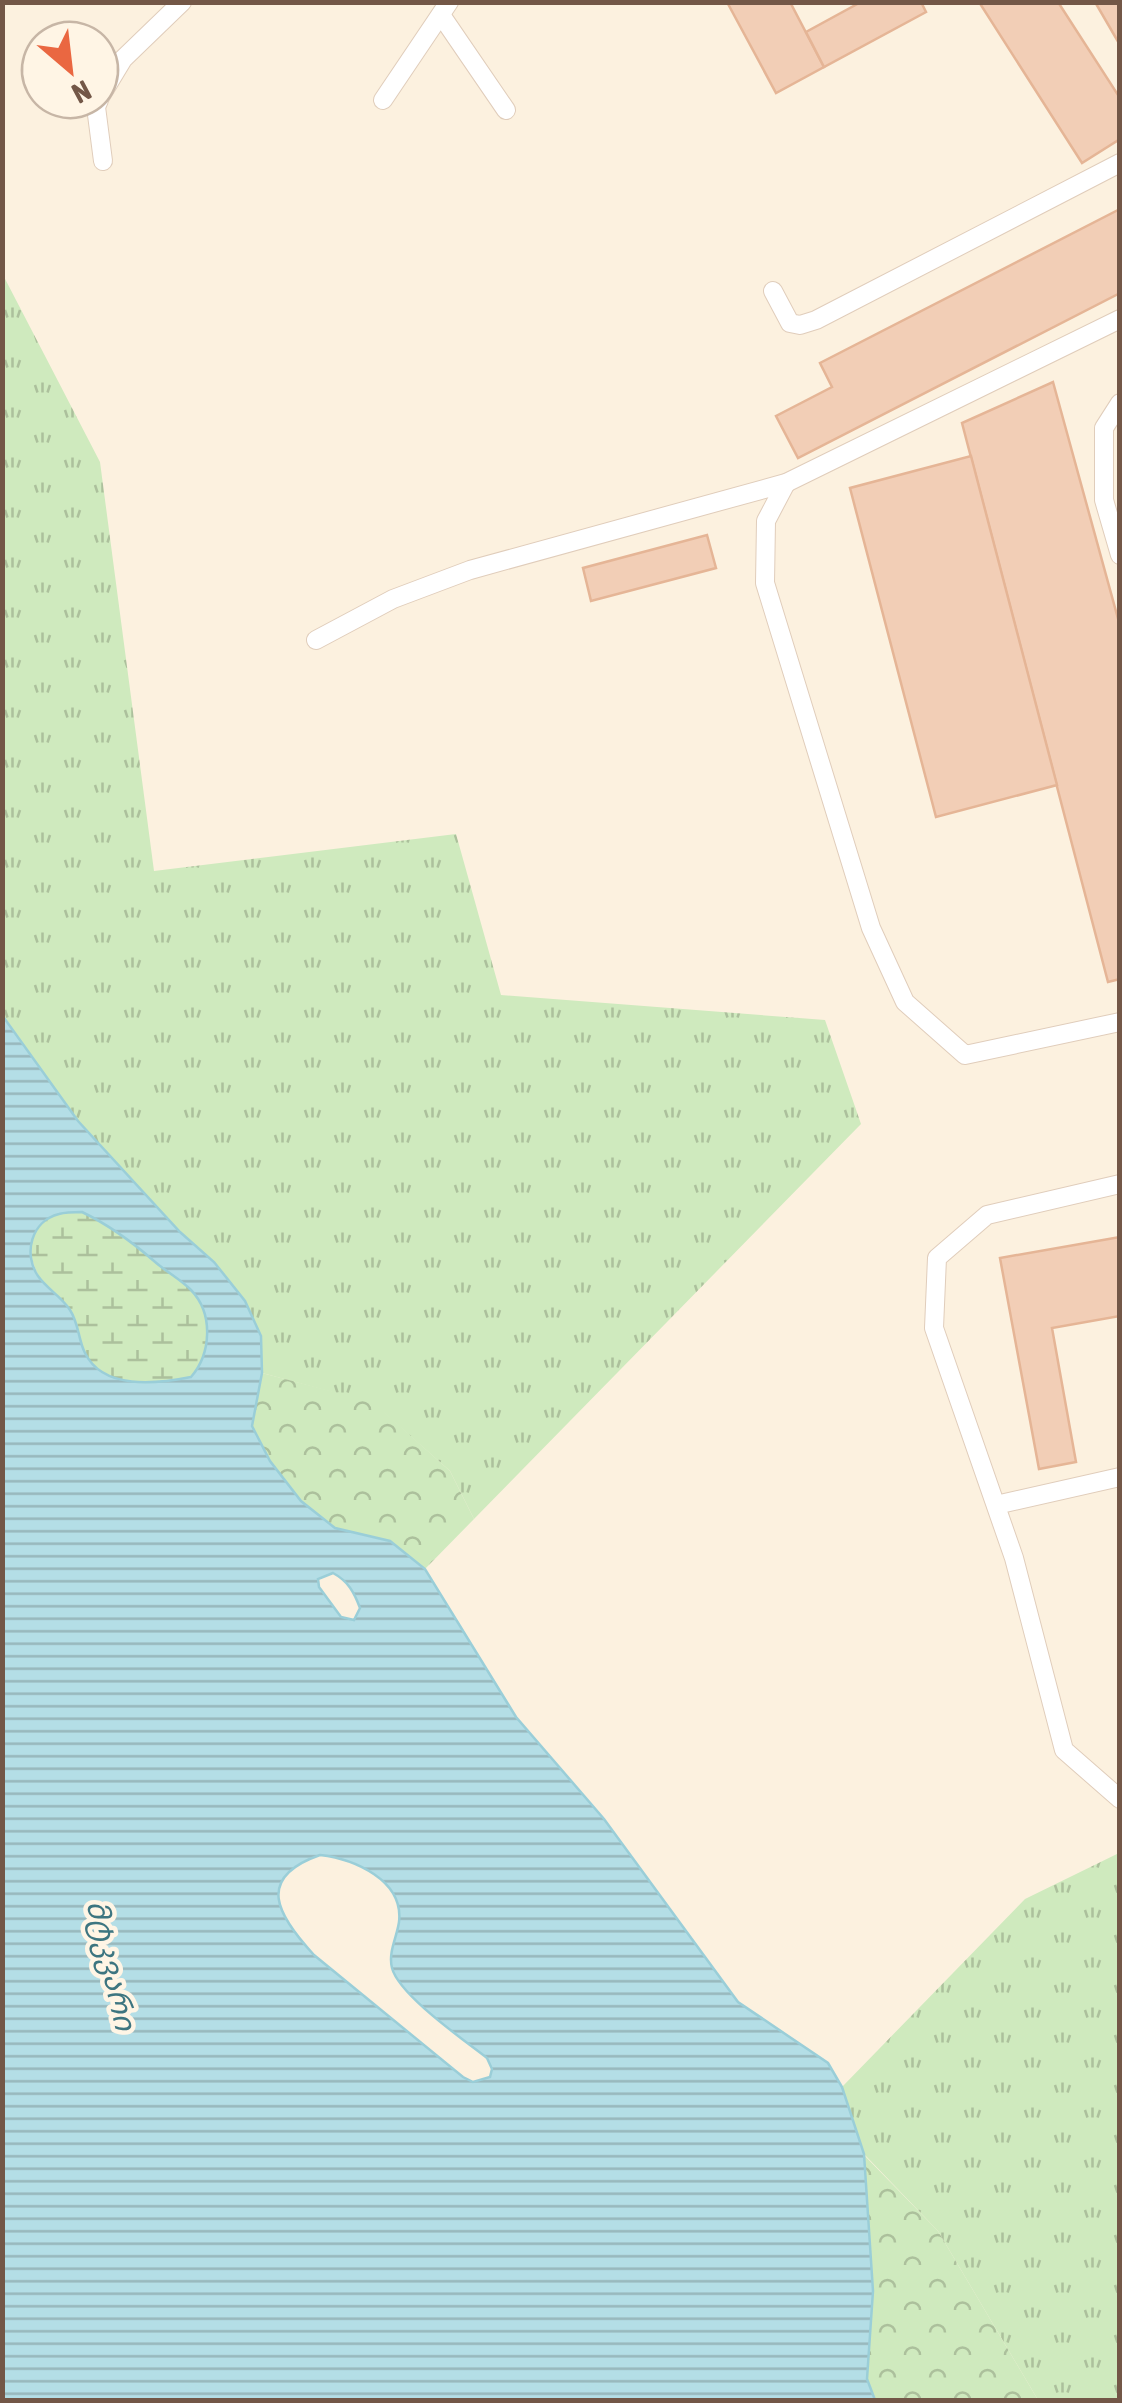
<svg xmlns="http://www.w3.org/2000/svg" width="1122" height="2403" viewBox="0 0 1122 2403" font-family="'Asap Condensed','Noto Sans Georgian',sans-serif">
<style>
.grass{fill:url(#grass-tufts)}
.forest{fill:url(#forest-crowns)}
.wetland{fill:url(#wetland-marsh)}
.water{fill:url(#water-rules);stroke:#9aced8;stroke-width:2.5;fill-rule:evenodd}
.building{fill:#f2ceb6;stroke:#e5b596;stroke-width:2.5}
.lines{fill:none;stroke-linecap:round;stroke-linejoin:round}
.lane-casing{stroke:#e0cdbb;stroke-width:20}
.lane{stroke:#fff;stroke-width:18}
.labels{text-anchor:middle;stroke-width:9;stroke-linejoin:round;paint-order:stroke}
.water-label{font-size:30px;font-style:italic;fill:#3d7580;stroke:#fff5e5}
</style>
<defs>
<pattern id="grass-tufts" width="24" height="20" patternUnits="userSpaceOnUse" patternTransform="scale(2.5)"><rect width="24" height="20" fill="#cfeabe"/><path d="M3 7l-1-3M5 7V3M7 7l1-3M15 17l-1-3M17 17v-4M19 17l1-3" fill="none" stroke="#acc09c"/></pattern>
<pattern id="forest-crowns" width="20" height="18" patternUnits="userSpaceOnUse" patternTransform="scale(2.5)"><rect width="20" height="18" fill="#cfeabe"/><path d="M2 6a3 3 0 1 1 6 0M12 15a3 3 0 1 1 6 0" fill="none" stroke="#acc09c"/></pattern>
<pattern id="wetland-marsh" width="20" height="14" patternUnits="userSpaceOnUse" patternTransform="scale(2.5)"><rect width="20" height="14" fill="#cfeabe"/><path d="M1 5h8M5 5V1M11 12h8M15 12V8" fill="none" stroke="#acc09c"/></pattern>
<pattern id="water-rules" width="6" height="5" patternUnits="userSpaceOnUse" patternTransform="scale(2.5)"><rect width="6" height="5" fill="#b4dee6"/><path d="M0 2.5h6" fill="none" stroke="#97b7bc"/></pattern>
</defs>
<rect width="100%" height="100%" fill="#fcf1df"/>
<!-- grass -->
<g class="grass">
<path d="M 2,273 L 100,462 L 154,871 L 456,834 L 501,995 L 825,1020 L 861,1124 L 474,1519 L 450,1471 L 373,1403 L 262,1373 L 261,1336 L 214,1263 L 180,1232 L 78,1121 L 3,1015 Z"/>
<path d="M 1119,1853 L 1119,2400 L 1038,2400 L 938,2231 L 864,2154 L 842,2087 L 1025,1899 Z"/>
</g>
<!-- forest -->
<g class="forest">
<path d="M 262,1373 L 373,1402 L 450,1471 L 474,1519 L 425,1569 L 390,1541 L 335,1528 L 301,1501 L 270,1461 L 252,1426 Z"/>
<path d="M 864,2155 L 938,2231 L 1038,2400 L 875,2400 L 867,2379 L 873,2291 Z"/>
</g>
<!-- wetland -->
<path class="wetland" d="M 82,1212 C 109,1225 131,1241 154,1261 C 165,1271 180,1279 191,1290 C 214,1314 211,1353 191,1377 C 156,1384 103,1390 85,1354 C 78,1339 79,1324 70,1310 C 64,1301 55,1296 48,1288 C 26,1265 21,1224 59,1214 C 66,1212 75,1212 82,1212 Z"/>
<!-- water -->
<path class="water" d="M 2,1015 L 78,1121 L 180,1232 L 214,1262 L 245,1301 L 261,1336 L 262,1373 L 252,1426 L 270,1461 L 301,1501 L 335,1528 L 390,1541 L 425,1569 L 516,1717 L 604,1819 L 738,2002 L 828,2063 L 842,2087 L 864,2154 L 873,2291 L 867,2379 L 875,2400 L 3,2400 ZM 82,1212 C 109,1225 131,1241 154,1261 C 165,1271 180,1279 191,1290 C 214,1314 211,1354 191,1377 C 156,1384 103,1390 85,1353 C 78,1339 79,1324 70,1310 C 62,1297 47,1289 38,1276 C 23,1254 31,1221 59,1214 C 66,1212 75,1212 82,1212 ZM 333,1573 C 348,1581 354,1592 360,1608 L 354,1620 L 341,1617 L 319,1587 L 318,1579 ZM 320,1855 C 354,1859 404,1880 399,1922 C 397,1937 388,1952 392,1968 C 399,1995 464,2040 487,2058 L 492,2069 L 490,2077 L 473,2082 L 463,2077 L 314,1955 C 278,1916 254,1878 320,1855 Z"/>
<!-- building -->
<g class="building">
<path d="M 727,2 L 790,2 L 824,67 L 776,93 Z"/>
<path d="M 861,2 L 921,2 L 926,12 L 824,67 L 806,32 Z"/>
<path d="M 979,2 L 1058,2 L 1120,98 L 1120,139 L 1082,163 Z"/>
<path d="M 1095,2 L 1120,2 L 1120,45 Z"/>
<path d="M 1120,209 L 1120,293 L 798,458 L 776,416 L 832,387 L 820,363 Z"/>
<path d="M 1053,382 L 1120,626 L 1120,979 L 1108,982 L 962,423 Z"/>
<path d="M 971,456 L 1057,785 L 936,817 L 850,488 Z"/>
<path d="M 707,535 L 716,568 L 591,601 L 583,568 Z"/>
<path d="M 1120,1237 L 1120,1316 L 1052,1328 L 1076,1462 L 1039,1469 L 1000,1258 Z"/>
</g>
<g class="lines">
<!-- lane casing -->
<g class="lane-casing">
<g id="lane">
<path d="M 441,15 L 506,110"/>
<path d="M 100,97 L 123,59 L 182,2"/>
<path d="M 99,100 L 96,107 L 103,161"/>
<path d="M 383,100 L 449,2"/>
<path d="M 773,291 L 790,323 L 800,325 L 816,320 L 1120,163"/>
<path d="M 1120,403 L 1104,428 L 1104,500 L 1120,555"/>
<path d="M 786,483 L 766,521 L 765,583 L 871,928 L 905,1002 L 965,1055 L 1120,1022"/>
<path d="M 316,640 L 393,599 L 470,570 L 786,483 L 1120,319"/>
<path d="M 1120,1184 L 987,1215 L 937,1258 L 934,1328 L 1014,1558 L 1064,1750 L 1120,1799"/>
<path d="M 996,1505 L 1120,1477"/>
</g>
</g>
<!-- lane -->
<use href="#lane" class="lane"/>
</g>
<g class="labels">
<!-- water labels -->
<g class="water-label">
<text transform="translate(111 1965) rotate(77)" y="10">მტკვარი</text>
</g>
</g>
<!-- border -->
<rect width="1122" height="2403" fill="none" stroke="#735747" stroke-width="10"/>
<!-- north arrow -->
<g transform="translate(70 70) rotate(152)"><circle r="48" fill="#fff5e5" stroke="#c7b6a6" stroke-width="2.5"/>
<path d="M0-8L18 38L0 25L-18 38Z" fill="#ea6741"/>
<text y="-15" font-size="28" font-weight="bold" text-anchor="middle" fill="#735747">N</text>
</g>
</svg>
